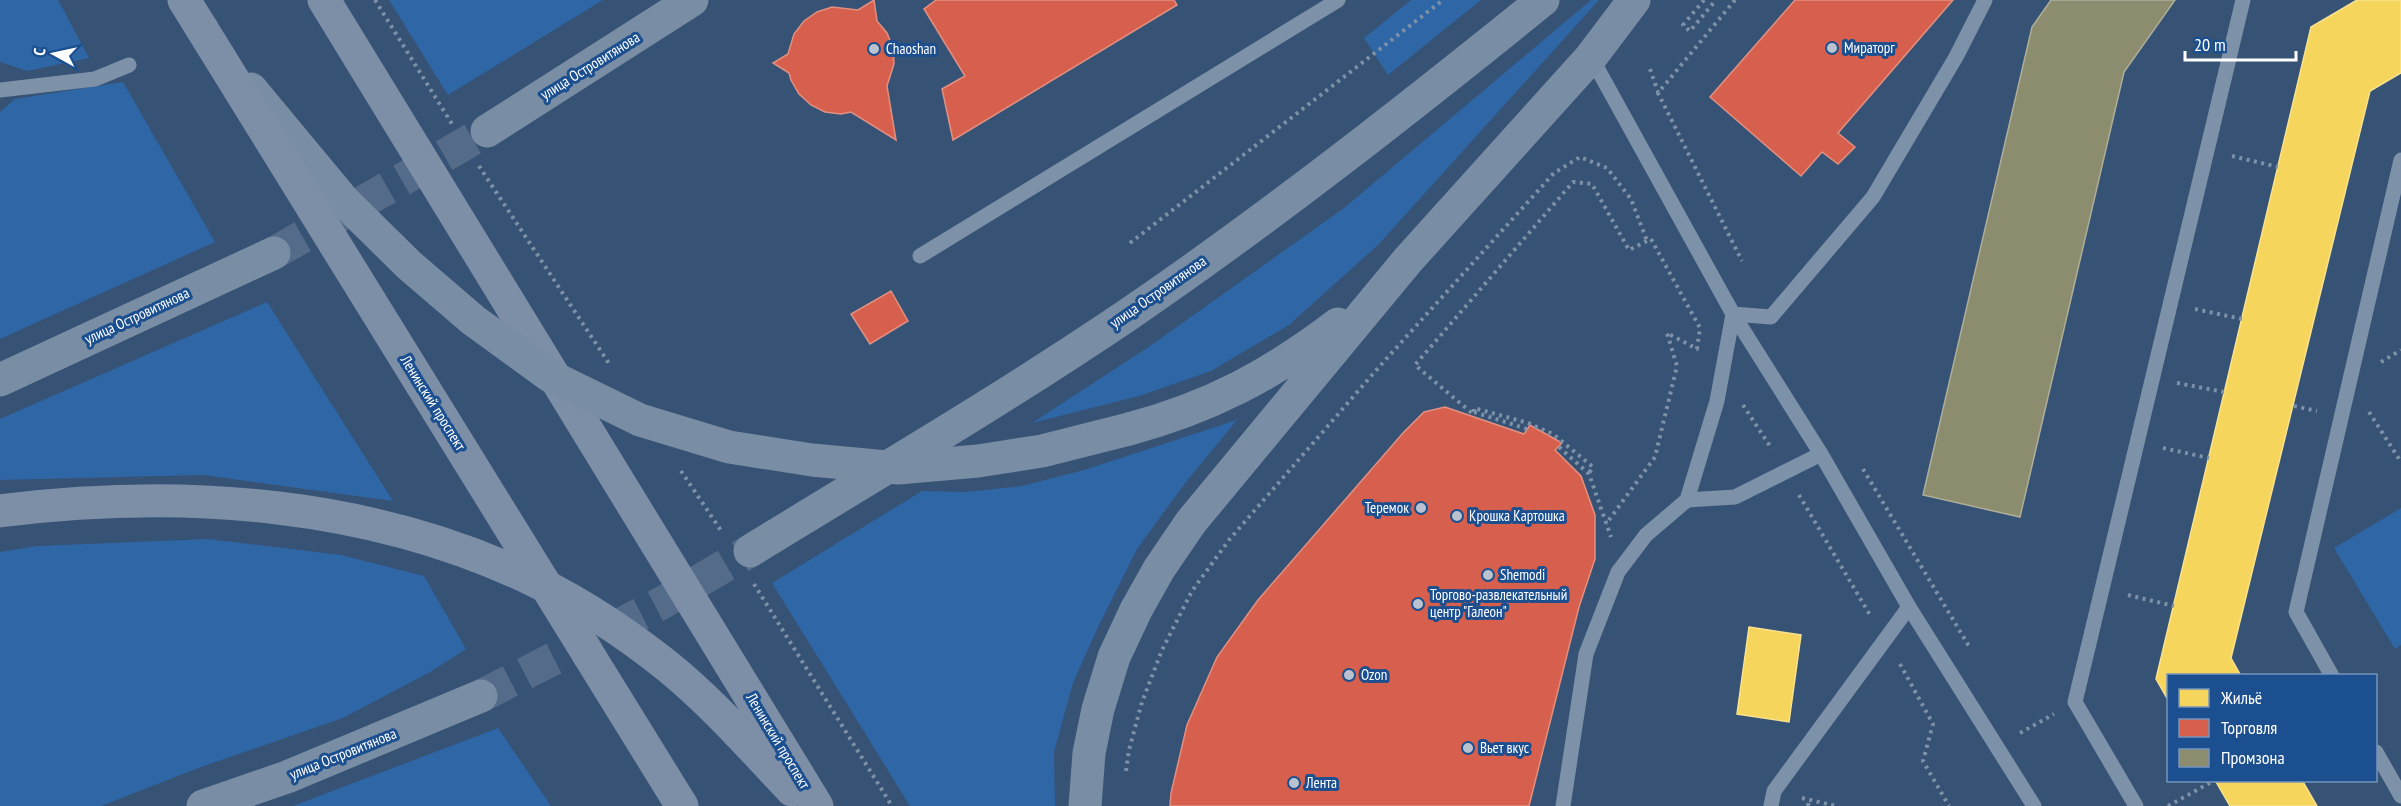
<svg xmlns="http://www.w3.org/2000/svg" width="2401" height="806" viewBox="0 0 2401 806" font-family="'PT Sans Narrow',sans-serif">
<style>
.green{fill:#2f66a5}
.homes{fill:#f6d55c;stroke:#f9e28d;stroke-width:1.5}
.shops{fill:#d6604d;stroke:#e29082;stroke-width:1.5}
.industry{fill:#8c8c6e;stroke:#aeae9a;stroke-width:1.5}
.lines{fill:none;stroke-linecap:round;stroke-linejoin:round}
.secondary-tunnel{stroke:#546c89;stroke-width:33;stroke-dasharray:33 16;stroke-linecap:butt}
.path{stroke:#7d92a8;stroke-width:4;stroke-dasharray:3 4.5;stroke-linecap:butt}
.service{stroke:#7d92a8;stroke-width:15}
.secondary{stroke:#798da4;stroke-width:33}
.primary{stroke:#7d8ea7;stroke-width:33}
.secondary-bridge{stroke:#798da4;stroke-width:33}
.primary-bridge{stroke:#7d8ea7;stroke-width:33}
.poi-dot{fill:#b9c2ce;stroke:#1b4f8f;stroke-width:2}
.labels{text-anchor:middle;stroke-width:6;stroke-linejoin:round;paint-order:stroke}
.poi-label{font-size:15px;fill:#fff;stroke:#1b4f8f;text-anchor:start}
.street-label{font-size:15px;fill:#fff;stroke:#1b4f8f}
</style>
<rect width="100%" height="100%" fill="#365274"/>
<!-- green -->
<g class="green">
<path d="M 0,0 L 58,0 L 89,58 L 27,71 L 0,62 Z"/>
<path d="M 389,0 L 603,0 L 448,95 Z"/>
<path d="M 1411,0 L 1481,0 L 1388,75 L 1364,38 Z"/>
<path d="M 1591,0 L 1599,0 L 1379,244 L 1289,325 L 1211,371 L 1139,396 L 1032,423 L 1150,346 L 1344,208 Z"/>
<path d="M 123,82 L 215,242 L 0,339 L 0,112 L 15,99 Z"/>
<path d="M 267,302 L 393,501 L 204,475 L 0,480 L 0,419 Z"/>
<path d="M 1237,420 L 1186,482 L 1137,549 L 1098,627 L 1073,683 L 1054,752 L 1055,806 L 910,806 L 772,583 L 922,491 L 965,492 L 1022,486 L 1084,470 Z"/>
<path d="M 2401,508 L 2401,645 L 2395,649 L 2334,548 Z"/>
<path d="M 208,539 L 341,555 L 424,576 L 466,649 L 432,671 L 343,718 L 201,767 L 101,806 L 0,806 L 0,552 L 37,546 Z"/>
<path d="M 498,728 L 551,806 L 293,806 Z"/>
</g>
<!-- homes -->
<g class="homes">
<path d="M 2357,0 L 2401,0 L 2401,73 L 2370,91 L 2231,658 L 2241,676 L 2168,676 L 2168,700 L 2156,679 L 2311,27 Z"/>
<path d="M 1749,627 L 1801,635 L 1789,722 L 1737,714 Z"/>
<path d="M 2215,780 L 2302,780 L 2317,806 L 2230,806 Z"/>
</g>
<!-- shops -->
<g class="shops">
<path d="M 874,0 L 877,21 L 887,33 L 893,48 L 894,64 L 887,86 L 896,140 L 851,112 L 841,114 L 825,112 L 811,105 L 799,94 L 791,80 L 789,73 L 773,63 L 788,54 L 794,34 L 804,21 L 817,12 L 832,7 L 858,10 Z"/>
<path d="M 936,0 L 1174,0 L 1177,5 L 953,140 L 942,89 L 965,76 L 924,9 Z"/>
<path d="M 1795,0 L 1953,0 L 1838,133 L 1855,147 L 1838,164 L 1822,152 L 1801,176 L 1710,97 Z"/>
<path d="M 891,291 L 908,321 L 870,344 L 851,314 Z"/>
<path d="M 1445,407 L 1524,434 L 1530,425 L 1562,443 L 1555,450 L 1581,476 L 1595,515 L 1595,559 L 1579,607 L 1529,806 L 1170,806 L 1171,793 L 1187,725 L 1217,657 L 1258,600 L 1403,433 L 1424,412 Z"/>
</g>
<!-- industry -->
<path class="industry" d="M 2051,0 L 2175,0 L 2124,72 L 2020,517 L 1923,495 L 2032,27 Z"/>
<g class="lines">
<!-- secondary-tunnel -->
<g class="secondary-tunnel">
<path d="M 274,253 L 487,131"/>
<path d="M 481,696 L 660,604 L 750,551"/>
</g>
<!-- path -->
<g class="path">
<path d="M 375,0 L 452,124"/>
<path d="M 1704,0 L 1683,25 L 1690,31 L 1716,0"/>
<path d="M 1735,0 L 1658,93 L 1742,261"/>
<path d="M 1650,69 L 1658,92"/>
<path d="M 2232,156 L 2278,167"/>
<path d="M 479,166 L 610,365"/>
<path d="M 1130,243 L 1443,0"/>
<path d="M 2195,309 L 2242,319"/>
<path d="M 2381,362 L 2401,350"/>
<path d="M 2177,383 L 2224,392"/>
<path d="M 1743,405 L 1772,449"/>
<path d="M 2294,406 L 2317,411"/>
<path d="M 1474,412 L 1474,408 L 1528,423 L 1553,434 L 1593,467 L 1589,473"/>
<path d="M 2369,412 L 2401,462"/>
<path d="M 1527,429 L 1474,412 L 1473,414 L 1415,365 L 1573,182 L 1592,184 L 1629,250 L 1651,239 L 1700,328 L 1697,349 L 1667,333 L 1677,366 L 1655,457 L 1606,524"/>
<path d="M 1559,447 L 1589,474 L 1611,537"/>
<path d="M 2163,448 L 2209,458"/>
<path d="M 1863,469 L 1970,648"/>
<path d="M 681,471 L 722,532"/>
<path d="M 1799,495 L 1870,615"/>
<path d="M 754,584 L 892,806"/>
<path d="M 2128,595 L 2174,606"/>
<path d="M 1900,664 L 1933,724 L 1923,761 L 1949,806"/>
<path d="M 2020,733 L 2054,714"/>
<path d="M 1126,771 L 1129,750 L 1142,702 L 1162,650 L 1192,591 L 1229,540 L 1379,367 L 1554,173 L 1580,157 L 1607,168 L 1631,199 L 1647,241"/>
<path d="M 1802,798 L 1836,806"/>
<path d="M 1808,806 L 1809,800"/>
<path d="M 2168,806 L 2215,780"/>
</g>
<!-- service -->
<g class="service">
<path d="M 1591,57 L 1733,314 L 1821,454 L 1909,607 L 2034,806"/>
<path d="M 0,90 L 95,79 L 129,65"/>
<path d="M 920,256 L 1338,0"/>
<path d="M 1687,500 L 1735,497 L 1821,454"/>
<path d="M 2332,676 L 2296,612 L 2401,160"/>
<path d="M 2376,752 L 2401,796"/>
<path d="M 1563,806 L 1586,654 L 1618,572 L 1646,535 L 1687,500 L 1717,401 L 1733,314 L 1771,317 L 1873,197 L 1956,57 L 1985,0"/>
<path d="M 1771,806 L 1774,791 L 1909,607"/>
<path d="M 2136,806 L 2075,702 L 2243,0"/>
</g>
<!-- secondary -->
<g class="secondary">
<path d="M 487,131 L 692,0"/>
<path d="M 0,380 L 274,253"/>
<path d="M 1129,429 C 1211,407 1271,375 1338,324"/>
<path d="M 750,551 C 877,473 1005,398 1129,314 C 1272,216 1408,109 1543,0"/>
<path d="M 203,806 L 287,777 L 481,696"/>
<path d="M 1085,806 L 1089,753 L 1098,709 L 1114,657 L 1136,610 L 1159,569 L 1191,522 L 1408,260 L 1591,57 L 1634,0"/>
</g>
<!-- primary -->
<g class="primary">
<path d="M 184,0 L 202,29"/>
<path d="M 324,0 L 817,806"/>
<path d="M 0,511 C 181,488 375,501 541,584 C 585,606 628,635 666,665 C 712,702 752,748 792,790"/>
</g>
<!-- secondary-bridge -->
<path class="secondary-bridge" d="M 251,89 L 344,201 L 409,265 L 473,320 L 550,376 L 640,420 L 729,447 L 812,460 L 898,468 L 978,461 L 1042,451 L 1129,429"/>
<!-- primary-bridge -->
<path class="primary-bridge" d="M 202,29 L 682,806"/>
</g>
<!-- markers -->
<g class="poi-dot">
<circle cx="1832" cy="48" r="6"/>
<circle cx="874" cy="49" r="6"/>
<circle cx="1421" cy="508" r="6"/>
<circle cx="1457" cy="516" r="6"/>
<circle cx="1488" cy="575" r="6"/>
<circle cx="1418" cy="604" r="6"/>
<circle cx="1349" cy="675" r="6"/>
<circle cx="1468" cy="748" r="6"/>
<circle cx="1294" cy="783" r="6"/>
</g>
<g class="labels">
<!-- poi labels -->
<g class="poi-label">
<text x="1844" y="53">Мираторг</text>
<text x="886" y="54">Chaoshan</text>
<text x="1409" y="513" text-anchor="end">Теремок</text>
<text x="1469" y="521">Крошка Картошка</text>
<text x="1500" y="580">Shemodi</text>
<text x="1430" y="600">Торгово-развлекательный<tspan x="1430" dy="17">центр "Галеон"</tspan></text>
<text x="1361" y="680">Ozon</text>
<text x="1480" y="753">Вьет вкус</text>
<text x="1306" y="788">Лента</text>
</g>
<!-- street labels -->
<g class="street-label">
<text transform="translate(590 66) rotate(-32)" y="5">улица Островитянова</text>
<text transform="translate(1158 292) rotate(-35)" y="5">улица Островитянова</text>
<text transform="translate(137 316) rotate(-25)" y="5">улица Островитянова</text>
<text transform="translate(433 403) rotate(58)" y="5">Ленинский проспект</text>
<text transform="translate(778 741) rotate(59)" y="5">Ленинский проспект</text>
<text transform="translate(343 754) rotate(-22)" y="5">улица Островитянова</text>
</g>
</g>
<!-- legend -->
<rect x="2167" y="674" width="210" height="108" fill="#1b4f8f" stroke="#7695bc" stroke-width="1.5"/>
<rect x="2179" y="689" width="30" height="18" fill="#f6d55c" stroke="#7695bc" stroke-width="1.5"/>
<text x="2221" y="704" font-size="18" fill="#ffffff">Жильё</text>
<rect x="2179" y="719" width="30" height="18" fill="#d6604d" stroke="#7695bc" stroke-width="1.5"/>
<text x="2221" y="734" font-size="18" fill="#ffffff">Торговля</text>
<rect x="2179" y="749" width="30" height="18" fill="#8c8c6e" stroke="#7695bc" stroke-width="1.5"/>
<text x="2221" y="764" font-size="18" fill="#ffffff">Промзона</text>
<!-- north arrow -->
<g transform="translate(54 54) rotate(278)" stroke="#1b4f8f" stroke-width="4.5" paint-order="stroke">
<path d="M0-4.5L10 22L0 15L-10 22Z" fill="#ffffff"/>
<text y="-9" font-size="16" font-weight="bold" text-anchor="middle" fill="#ffffff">С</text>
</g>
<!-- scale -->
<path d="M2185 51v9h111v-9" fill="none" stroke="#ffffff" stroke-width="3"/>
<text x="2194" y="51" font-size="18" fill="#ffffff" stroke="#1b4f8f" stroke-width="4.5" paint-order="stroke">20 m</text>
</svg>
